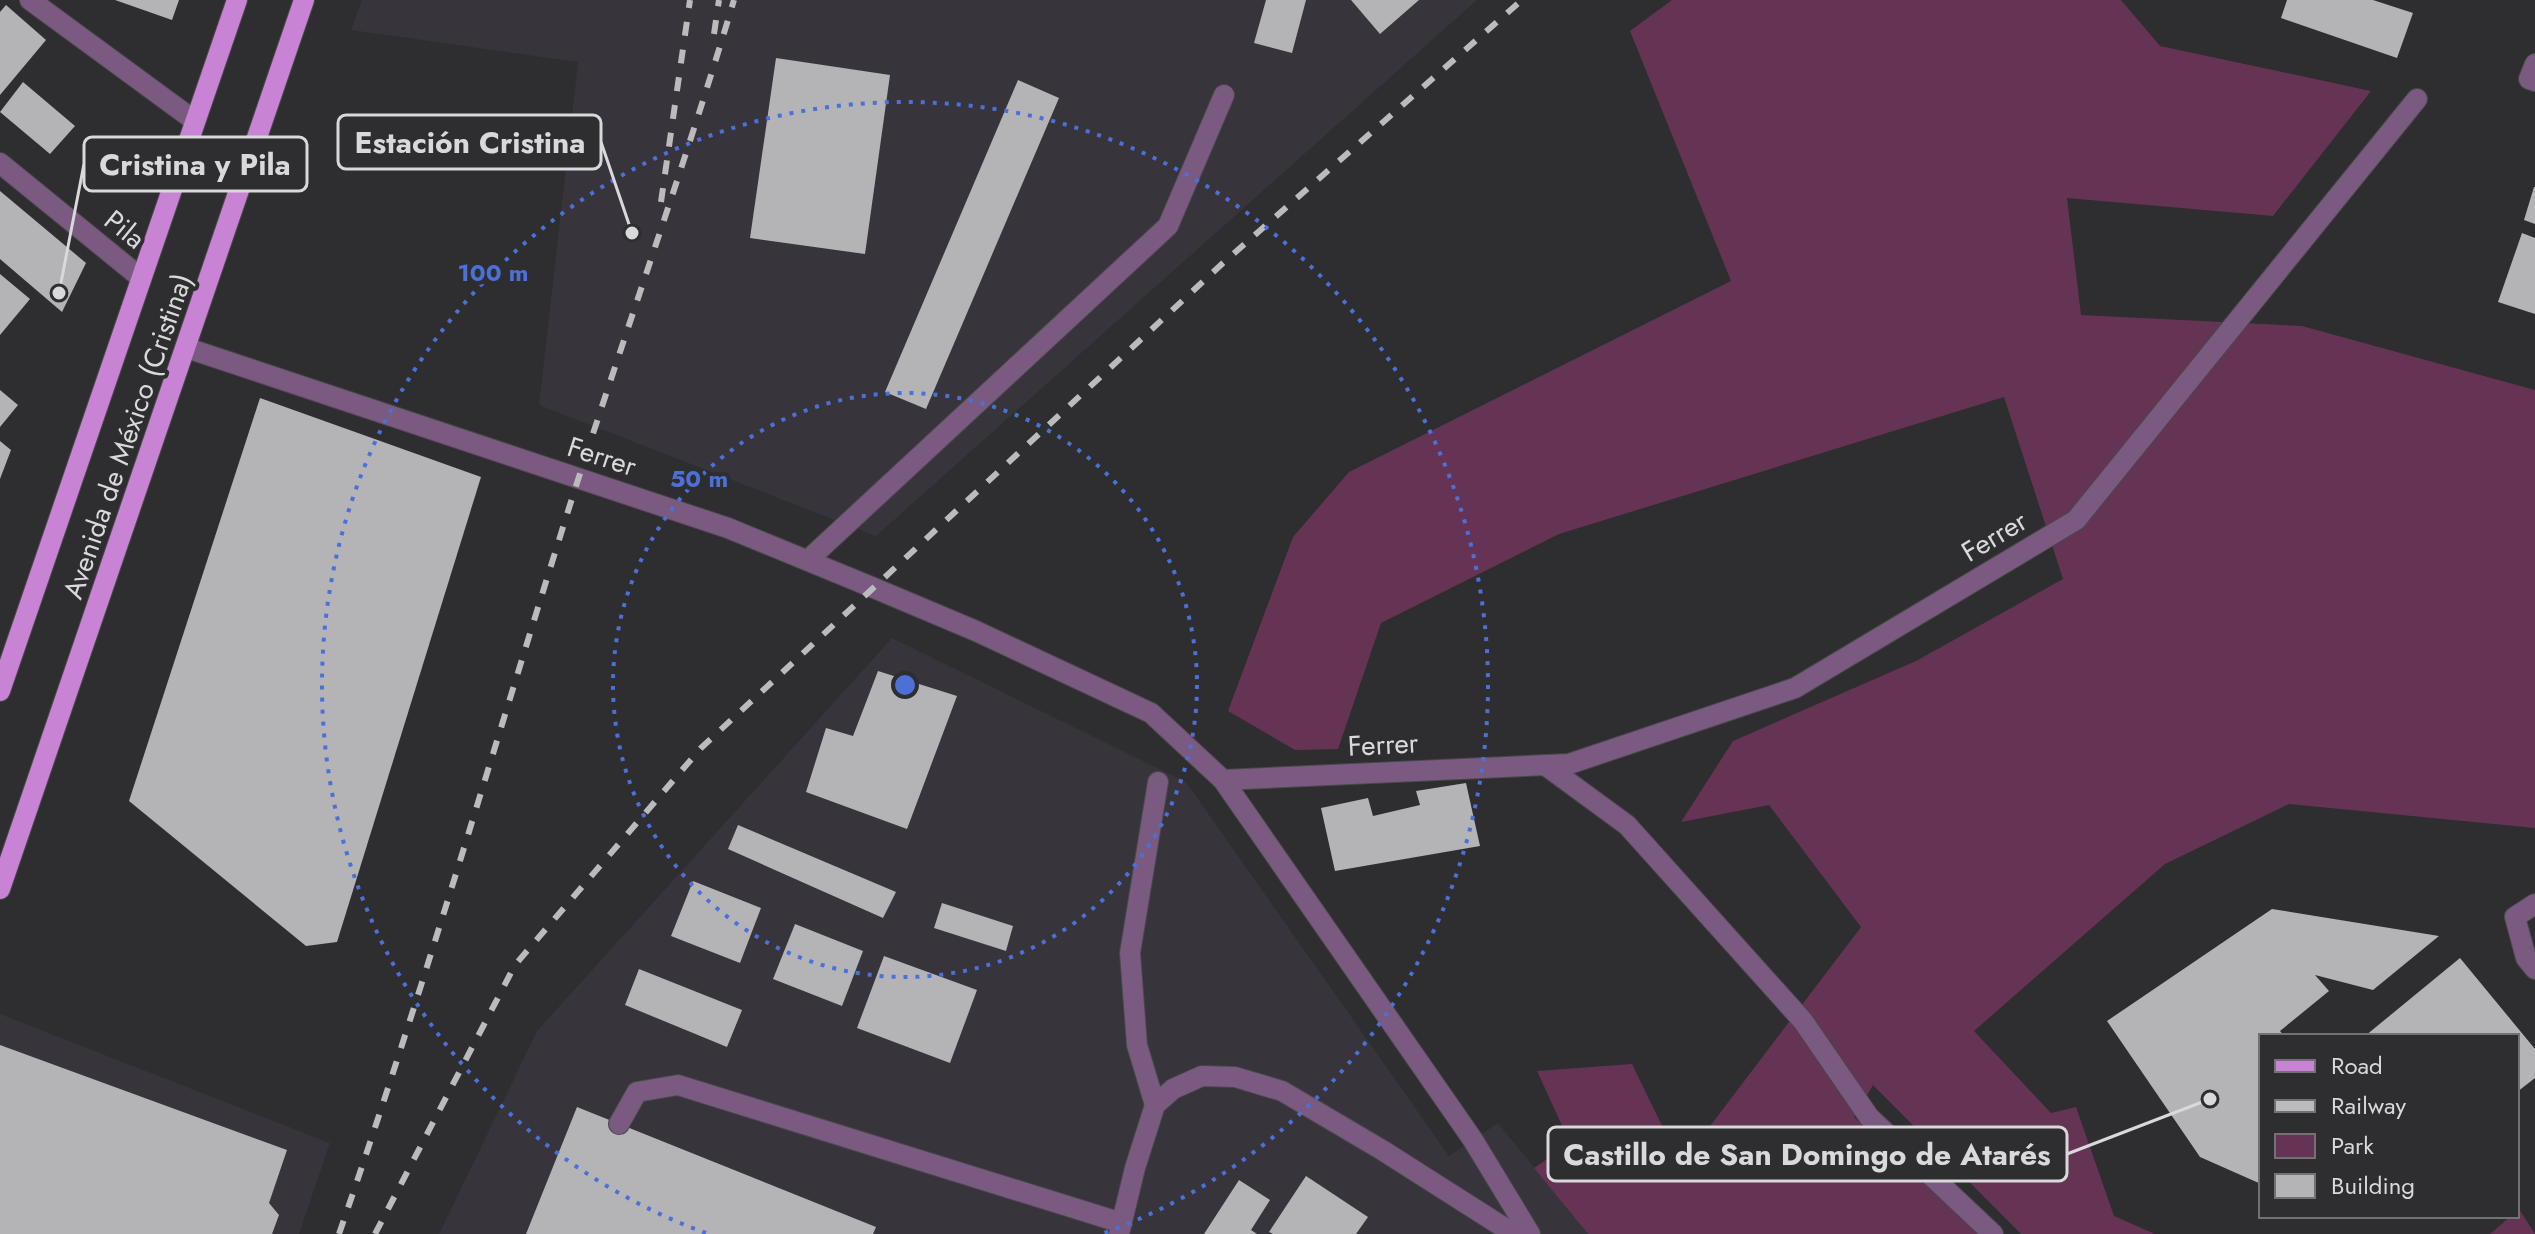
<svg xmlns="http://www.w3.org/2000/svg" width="2535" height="1234" viewBox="0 0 2535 1234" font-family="Jost,sans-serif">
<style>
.built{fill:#37343c}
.green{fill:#653454}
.building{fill:#b4b4b7}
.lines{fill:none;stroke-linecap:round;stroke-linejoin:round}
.service-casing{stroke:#49484a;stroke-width:22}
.minor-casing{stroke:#49484a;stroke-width:22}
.primary-casing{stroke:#49484a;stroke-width:22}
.service{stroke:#7b5a81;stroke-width:20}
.minor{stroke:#7b5a81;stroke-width:20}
.primary{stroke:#c883d4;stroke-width:20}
.rail{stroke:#bbbabc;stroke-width:6;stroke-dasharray:14 14;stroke-linecap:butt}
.ring{fill:none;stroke:#4c70d8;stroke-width:4;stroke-dasharray:4 8}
.labels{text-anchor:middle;stroke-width:8;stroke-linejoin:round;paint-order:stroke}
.street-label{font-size:28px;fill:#d9d8da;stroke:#2e2d2f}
.centre{fill:#4c70d8;stroke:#2e2d2f;stroke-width:4}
.ring-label{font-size:24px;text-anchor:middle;font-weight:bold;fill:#4c70d8;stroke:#2e2d2f;stroke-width:8;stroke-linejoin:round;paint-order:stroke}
.leader{fill:none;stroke:#d9d8da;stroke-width:3}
.callout-dot{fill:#d9d8da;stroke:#2e2d2f;stroke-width:3}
.callout{fill:#2e2d2f;stroke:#d9d8da;stroke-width:3}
.callout-label{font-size:30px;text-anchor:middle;font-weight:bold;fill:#d9d8da}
</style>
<rect width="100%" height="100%" fill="#2e2d2f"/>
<!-- built -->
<g class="built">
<path d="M 362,0 L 1477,0 L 876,536 L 539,405 L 578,62 L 351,30 Z"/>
<path d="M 892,638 L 1186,782 L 1449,1156 L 1498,1123 L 1588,1234 L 439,1234 L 537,1031 Z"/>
<path d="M 0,1014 L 330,1143 L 299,1234 L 0,1234 Z"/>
</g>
<!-- green -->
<g class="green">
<path d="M 1672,0 L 2121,0 L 2160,46 L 2371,91 L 2273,216 L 2067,198 L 2081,315 L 2302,326 L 2535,390 L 2535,828 L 2289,804 L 2165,864 L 1974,1031 L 2051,1113 L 2076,1107 L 2114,1216 L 2155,1234 L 2021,1234 L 1873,1085 L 1854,1117 L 1978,1234 L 1588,1234 L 1534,1168 L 1570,1143 L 1537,1071 L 1632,1064 L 1668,1138 L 1698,1142 L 1861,927 L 1769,805 L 1681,822 L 1733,741 L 1916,661 L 2063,579 L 2004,397 L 1559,534 L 1381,623 L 1338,749 L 1295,750 L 1228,711 L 1293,537 L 1349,472 L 1731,281 L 1630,31 Z"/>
<path d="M 2519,1209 L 2535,1234 L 2490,1234 L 2511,1216 L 2517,1216 Z"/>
</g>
<!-- building -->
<g class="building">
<path d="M 115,0 L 179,0 L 172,20 Z"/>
<path d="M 1266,0 L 1306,0 L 1292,53 L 1254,43 Z"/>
<path d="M 1351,0 L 1419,0 L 1380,34 Z"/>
<path d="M 2287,0 L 2373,0 L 2413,13 L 2397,58 L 2281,18 Z"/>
<path d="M 6,5 L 46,40 L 0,95 L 0,12 Z"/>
<path d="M 776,58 L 890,75 L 865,254 L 750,238 Z"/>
<path d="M 1018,80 L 1059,98 L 926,409 L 885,392 Z"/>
<path d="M 23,82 L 75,126 L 50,154 L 0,112 Z"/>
<path d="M 2534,187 L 2535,187 L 2535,224 L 2524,220 Z"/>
<path d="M 0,191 L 86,263 L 62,312 L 0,259 Z"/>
<path d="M 2522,233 L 2535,238 L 2535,314 L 2498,302 Z"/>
<path d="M 0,274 L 30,299 L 0,335 Z"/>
<path d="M 0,390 L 18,405 L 0,427 Z"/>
<path d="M 260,398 L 481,477 L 337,942 L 306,946 L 129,801 Z"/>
<path d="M 0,441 L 11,450 L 0,479 Z"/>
<path d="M 878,671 L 957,696 L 907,829 L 806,792 L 826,728 L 853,736 Z"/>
<path d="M 1466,783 L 1480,846 L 1335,871 L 1321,808 L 1368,798 L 1373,816 L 1420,805 L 1416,791 Z"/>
<path d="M 738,825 L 896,892 L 883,918 L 728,849 Z"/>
<path d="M 693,881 L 761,908 L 740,963 L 671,936 Z"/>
<path d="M 942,903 L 1013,926 L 1006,951 L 934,928 Z"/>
<path d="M 2272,909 L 2439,936 L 2373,990 L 2315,975 L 2329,991 L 2280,1031 L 2284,1036 L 2261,1036 L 2261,1184 L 2200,1157 L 2107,1021 Z"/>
<path d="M 795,924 L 863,951 L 842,1006 L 773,979 Z"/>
<path d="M 884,956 L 977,990 L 950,1063 L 857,1028 Z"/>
<path d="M 2460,958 L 2535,1049 L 2535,1078 L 2517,1092 L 2517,1036 L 2365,1036 Z"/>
<path d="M 639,969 L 742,1010 L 727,1047 L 625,1005 Z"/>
<path d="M 0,1045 L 287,1150 L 269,1203 L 279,1215 L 272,1234 L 0,1234 Z"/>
<path d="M 577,1107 L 876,1227 L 873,1234 L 526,1234 Z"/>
<path d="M 1306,1176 L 1368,1217 L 1356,1234 L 1273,1234 L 1269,1232 Z"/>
<path d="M 1239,1180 L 1270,1200 L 1251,1230 L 1257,1234 L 1204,1234 Z"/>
</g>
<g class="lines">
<!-- service casing -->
<g class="service-casing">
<g id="service">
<path d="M 30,0 L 195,121"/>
<path d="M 2535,64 L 2529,79 L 2535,81"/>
<path d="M 808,560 L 1168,226 L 1224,95"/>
<path d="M 1545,765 L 1627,825 L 1803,1021 L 1869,1117 L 1993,1234"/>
<path d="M 1223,780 L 1473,1140 L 1530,1234"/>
<path d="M 2535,904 L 2515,917 L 2526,958 L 2535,969"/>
<path d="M 1155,1105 L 1137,1045 L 1130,953 L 1158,782"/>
<path d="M 619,1124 L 637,1092 L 678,1085 L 1122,1223"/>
<path d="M 1119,1234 L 1135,1168 L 1155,1105 L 1173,1089 L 1202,1076 L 1235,1077 L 1282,1091 L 1382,1150 L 1514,1234"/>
</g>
</g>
<!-- minor casing -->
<g class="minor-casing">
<g id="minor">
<path d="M 0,163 L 141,278"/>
<path d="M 187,348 L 728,528 L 874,588 L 976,631 L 1151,713 L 1223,780 L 1569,764 L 1795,688 L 2076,520 L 2417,99"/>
</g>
</g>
<!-- primary casing -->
<g class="primary-casing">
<g id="primary">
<path d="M 0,691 L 237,0"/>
<path d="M 0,889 L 304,0"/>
</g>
</g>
<!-- service -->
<use href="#service" class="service"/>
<!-- minor -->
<use href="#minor" class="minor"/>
<!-- primary -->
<use href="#primary" class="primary"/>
<!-- rail -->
<g class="rail">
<path d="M 714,34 L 719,0"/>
<path d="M 661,202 L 690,0"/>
<path d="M 339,1234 C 422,994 493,750 569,508 C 623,338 683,171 734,0"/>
<path d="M 375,1234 L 515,965 L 701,748 L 1223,263 L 1522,0"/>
</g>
</g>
<!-- distance rings -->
<g class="ring">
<circle cx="905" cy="685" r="292"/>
<path d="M706 1233A583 583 0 1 1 1104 1233"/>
</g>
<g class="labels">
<!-- street labels -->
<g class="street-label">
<text transform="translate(125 229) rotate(39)" y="10">Pila</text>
<text transform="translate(127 436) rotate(-71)" y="10">Avenida de México (Cristina)</text>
<text transform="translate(602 456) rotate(18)" y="10">Ferrer</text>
<text transform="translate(1994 536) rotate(-31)" y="10">Ferrer</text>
<text transform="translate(1383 744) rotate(-3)" y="10">Ferrer</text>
</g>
</g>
<circle cx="905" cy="685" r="12" class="centre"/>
<g class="ring-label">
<text x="493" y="281">100 m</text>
<text x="699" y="487">50 m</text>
</g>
<!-- callouts -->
<path class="leader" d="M632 233L601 142M59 293L84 164M2210 1099L2067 1154"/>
<g class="callout-dot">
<circle cx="632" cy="233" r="8"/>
<circle cx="59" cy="293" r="8"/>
<circle cx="2210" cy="1099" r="8"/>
</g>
<g class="callout">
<rect x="338" y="115" width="263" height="54" rx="8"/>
<rect x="84" y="137" width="223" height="54" rx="8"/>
<rect x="1548" y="1127" width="519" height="54" rx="8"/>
</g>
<g class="callout-label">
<text x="470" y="153">Estación Cristina</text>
<text x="195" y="175">Cristina y Pila</text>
<text x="1807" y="1165">Castillo de San Domingo de Atarés</text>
</g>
<!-- legend -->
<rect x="2259" y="1034" width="260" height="184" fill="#2e2d2f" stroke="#727173" stroke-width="2"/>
<rect x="2275" y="1060" width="40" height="12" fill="#c883d4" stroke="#727173" stroke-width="2"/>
<text x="2331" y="1074" font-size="24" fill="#d9d8da">Road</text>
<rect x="2275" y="1100" width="40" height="12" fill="#bbbabc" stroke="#727173" stroke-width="2"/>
<text x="2331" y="1114" font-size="24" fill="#d9d8da">Railway</text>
<rect x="2275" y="1134" width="40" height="24" fill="#653454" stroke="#727173" stroke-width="2"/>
<text x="2331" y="1154" font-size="24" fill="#d9d8da">Park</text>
<rect x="2275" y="1174" width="40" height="24" fill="#b4b4b7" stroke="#727173" stroke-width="2"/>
<text x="2331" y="1194" font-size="24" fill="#d9d8da">Building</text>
</svg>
